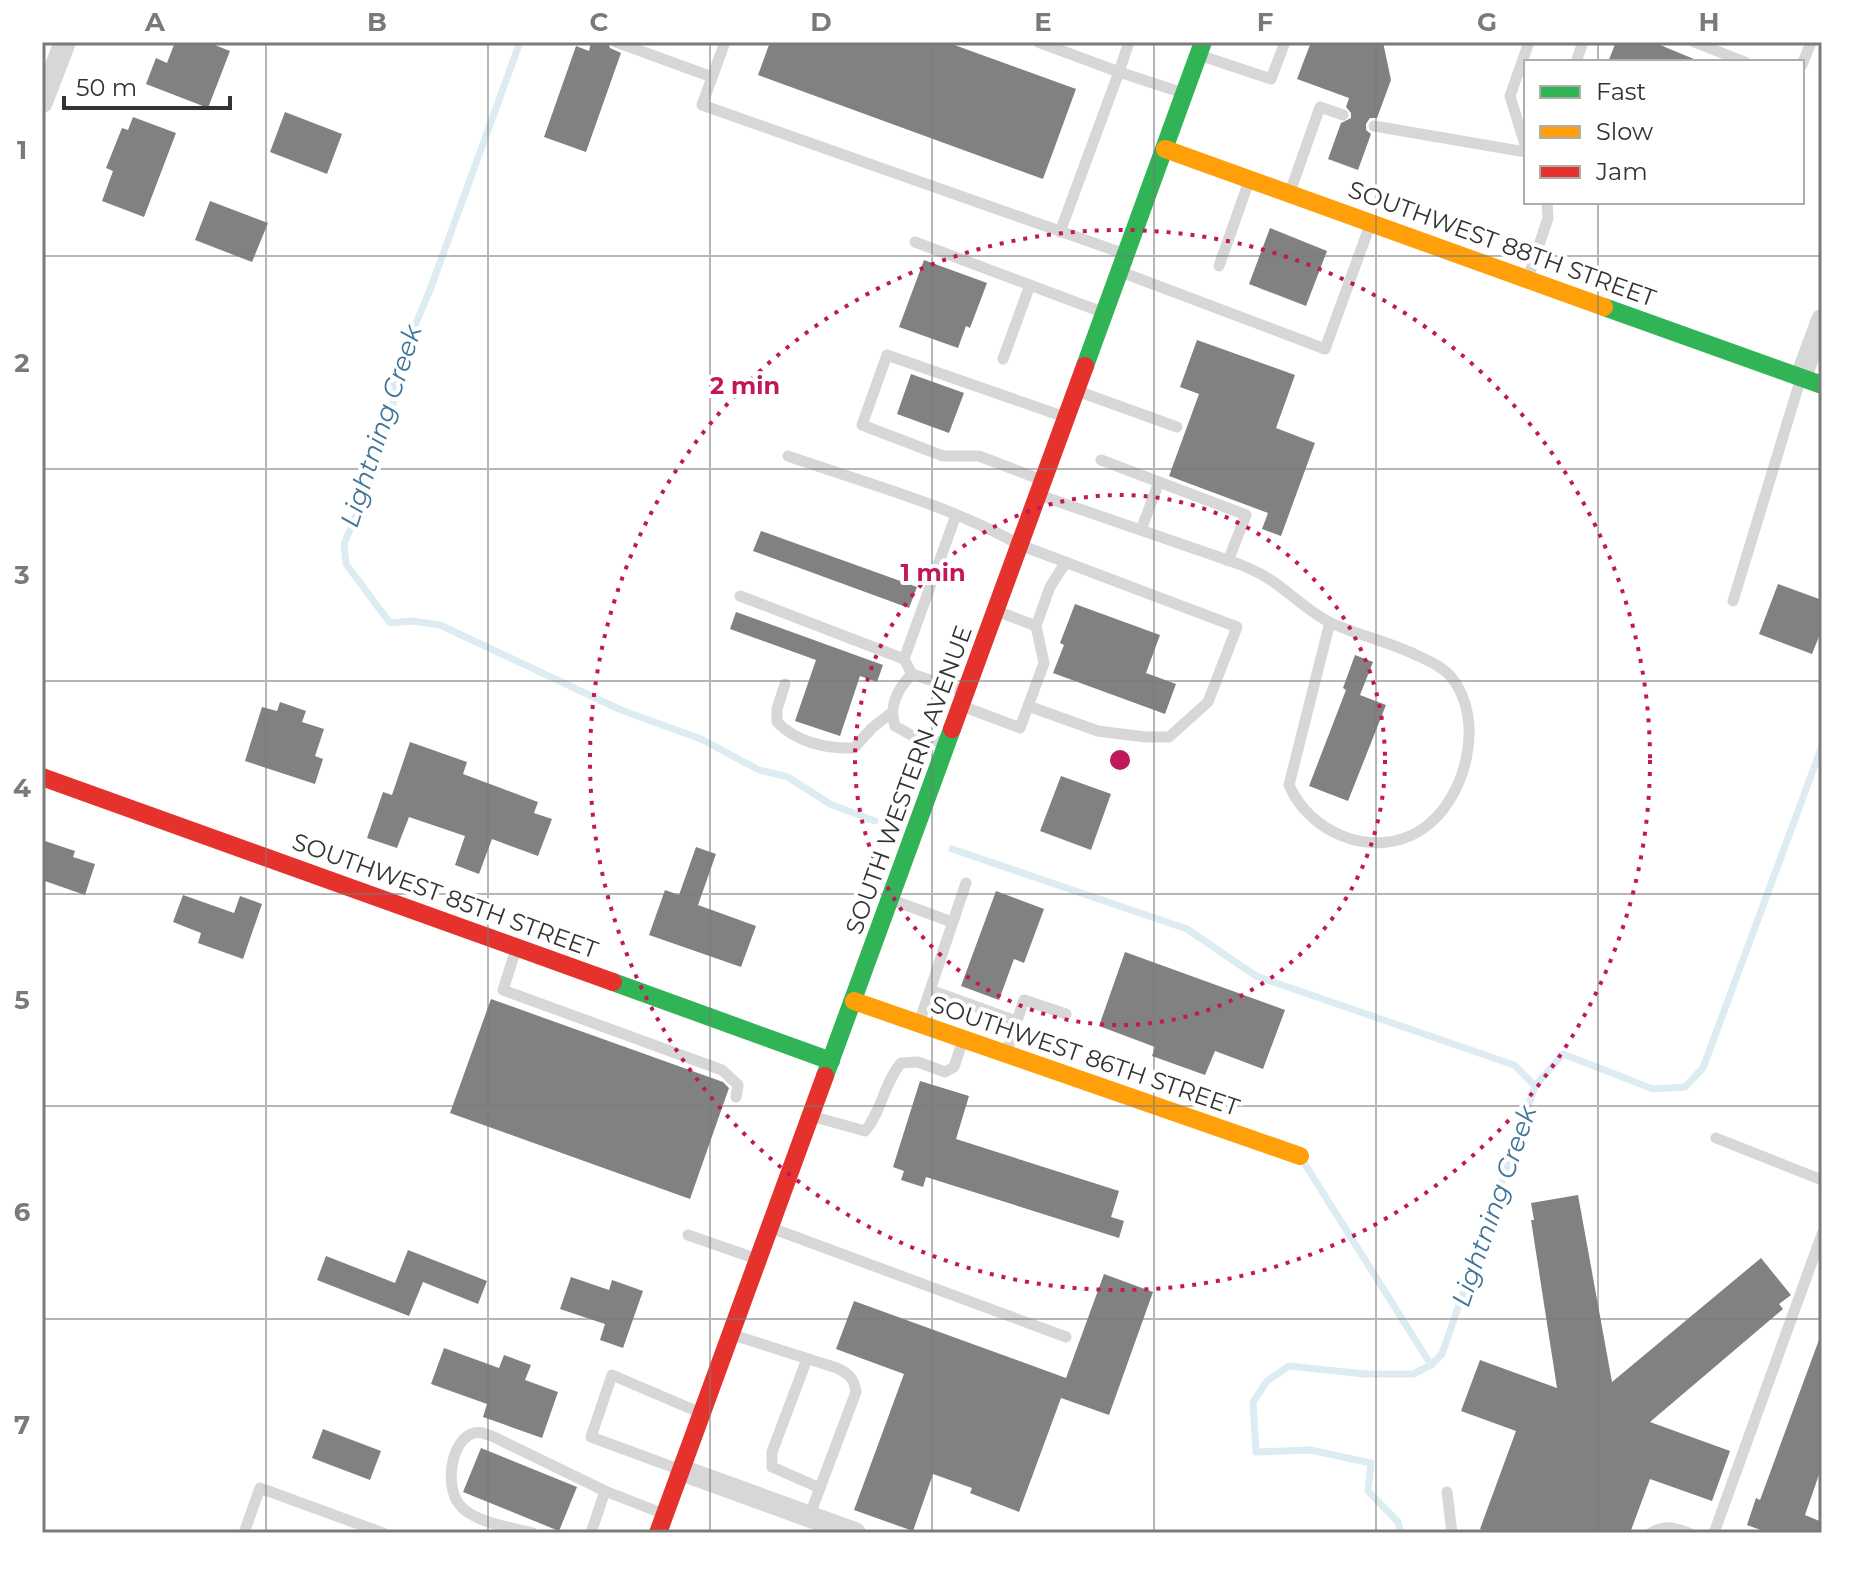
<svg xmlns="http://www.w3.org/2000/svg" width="1864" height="1575" viewBox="0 0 1864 1575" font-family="Montserrat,sans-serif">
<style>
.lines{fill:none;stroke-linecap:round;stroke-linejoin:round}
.stream{stroke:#ddebf3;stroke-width:7}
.building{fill:#818181}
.lane{stroke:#d7d7d7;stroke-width:11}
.street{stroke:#d7d7d7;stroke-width:22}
.fast{stroke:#30b455;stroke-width:18}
.slow{stroke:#ff9f0a;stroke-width:18}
.jam{stroke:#e5322d;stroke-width:18}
.grid{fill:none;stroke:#7a7a7a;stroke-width:2;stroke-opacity:0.55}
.ring{fill:none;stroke:#c2185b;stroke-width:4;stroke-dasharray:4 8}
.labels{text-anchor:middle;stroke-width:8;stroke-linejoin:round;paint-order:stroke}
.street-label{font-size:24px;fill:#333;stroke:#fff}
.water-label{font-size:26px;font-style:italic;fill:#3f7597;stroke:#fff}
.centre{fill:#c2185b;stroke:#fff;stroke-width:4}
.ring-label{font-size:24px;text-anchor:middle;font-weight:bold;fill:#c2185b;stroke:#fff;stroke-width:8;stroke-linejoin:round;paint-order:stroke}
.neatline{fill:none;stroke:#7a7a7a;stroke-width:3}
.grid-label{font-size:26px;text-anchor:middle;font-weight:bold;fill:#7a7a7a}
</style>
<rect width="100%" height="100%" fill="#fff"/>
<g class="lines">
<!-- stream -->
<g class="stream">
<path d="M 520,42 L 430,290 L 393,378 L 396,392 L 387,429 L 375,453 L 370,482 L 344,544 L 346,564 L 390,623 L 413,621 L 440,625 L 621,710 L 701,739 L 759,770 L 788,777 L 830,804 L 875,821"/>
<path d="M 952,849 L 1187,929 L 1256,976 L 1514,1065 L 1535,1086"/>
<path d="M 1303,1161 L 1431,1365"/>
<path d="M 1401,1533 L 1398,1522 L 1368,1491 L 1371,1463 L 1310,1450 L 1256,1452 L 1253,1402 L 1267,1381 L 1289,1366 L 1364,1374 L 1413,1374 L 1431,1365 L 1442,1354 L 1535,1086 L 1563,1054 L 1653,1089 L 1685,1087 L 1703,1068 L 1822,746"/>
</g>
</g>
<!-- building -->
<g class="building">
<path d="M 175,42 L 207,42 L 230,51 L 208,108 L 146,84 L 156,58 L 167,63 Z"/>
<path d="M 591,42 L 608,42 L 610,48 L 621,53 L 586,152 L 544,137 L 576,46 L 589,51 Z"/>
<path d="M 770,42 L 946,42 L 1076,89 L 1043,179 L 758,75 Z"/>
<path d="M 1311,42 L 1383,42 L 1391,80 L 1377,118 L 1370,118 L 1366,124 L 1366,130 L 1371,134 L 1358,170 L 1328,159 L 1341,123 L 1351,118 L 1351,113 L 1346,107 L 1349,98 L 1297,79 Z"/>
<path d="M 1616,42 L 1653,42 L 1701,62 L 1608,62 Z"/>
<path d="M 285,112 L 342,134 L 327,174 L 270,152 Z"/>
<path d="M 133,117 L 176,133 L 144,217 L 102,201 L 113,171 L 106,168 L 122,128 L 128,130 Z"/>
<path d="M 210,201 L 268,223 L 252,262 L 195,240 Z"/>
<path d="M 1270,228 L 1327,251 L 1306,306 L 1249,284 Z"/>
<path d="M 924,260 L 987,283 L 970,328 L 966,326 L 958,348 L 899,327 Z"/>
<path d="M 1197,340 L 1295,375 L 1276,428 L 1315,443 L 1281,536 L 1262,529 L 1268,513 L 1169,476 L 1199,394 L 1180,387 Z"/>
<path d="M 911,374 L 964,393 L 949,433 L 897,414 Z"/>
<path d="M 761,531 L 917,587 L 909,608 L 753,551 Z"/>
<path d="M 1778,584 L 1822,600 L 1822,629 L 1812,654 L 1759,634 Z"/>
<path d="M 1075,604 L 1160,635 L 1146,673 L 1176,684 L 1165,714 L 1053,673 L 1064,645 L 1060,643 Z"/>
<path d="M 736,612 L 883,665 L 877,682 L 860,676 L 840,736 L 795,721 L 816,660 L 730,629 Z"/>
<path d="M 1355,655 L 1373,662 L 1360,695 L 1347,690 L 1386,705 L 1348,801 L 1309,786 L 1346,690 L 1343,688 Z"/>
<path d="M 280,702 L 306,711 L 302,722 L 324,729 L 315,756 L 323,759 L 315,784 L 245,761 L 262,707 L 277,711 Z"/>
<path d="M 410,742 L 467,762 L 463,774 L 538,802 L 534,813 L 552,819 L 538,856 L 492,839 L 479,874 L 455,865 L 465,836 L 409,817 L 397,848 L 367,838 L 383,792 L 392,795 Z"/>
<path d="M 1061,776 L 1111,794 L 1091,850 L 1040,831 Z"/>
<path d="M 42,840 L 75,851 L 73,857 L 95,864 L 85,895 L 42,880 Z"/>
<path d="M 696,847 L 716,854 L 698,905 L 756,926 L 741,967 L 649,935 L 665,890 L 679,895 Z"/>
<path d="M 996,891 L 1044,909 L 1024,963 L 1014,959 L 999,1000 L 961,986 Z"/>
<path d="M 183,895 L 234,913 L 240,896 L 262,904 L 243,959 L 198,943 L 201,933 L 173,922 Z"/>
<path d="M 1125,952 L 1285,1010 L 1263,1069 L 1215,1051 L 1205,1075 L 1152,1056 L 1155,1047 L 1099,1026 Z"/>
<path d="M 491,999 L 723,1082 L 729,1088 L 690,1199 L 450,1113 Z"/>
<path d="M 920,1081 L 969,1096 L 956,1139 L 1119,1191 L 1111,1217 L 1124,1221 L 1119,1238 L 926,1177 L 923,1187 L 901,1180 L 904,1171 L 893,1167 Z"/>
<path d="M 1578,1195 L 1612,1382 L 1761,1258 L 1791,1295 L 1779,1304 L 1783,1309 L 1650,1422 L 1730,1451 L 1712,1501 L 1650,1479 L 1630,1533 L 1490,1533 L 1480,1529 L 1516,1431 L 1461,1411 L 1480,1360 L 1557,1388 L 1531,1220 L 1534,1220 L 1531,1203 Z"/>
<path d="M 408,1250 L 487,1281 L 478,1304 L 423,1282 L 409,1316 L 317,1280 L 326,1256 L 395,1283 Z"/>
<path d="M 1104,1274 L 1153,1292 L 1109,1415 L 1061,1398 L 1019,1512 L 970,1493 L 972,1488 L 933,1474 L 913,1531 L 854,1510 L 904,1374 L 836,1349 L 854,1301 L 1066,1378 Z"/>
<path d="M 571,1277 L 609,1290 L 612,1280 L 643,1291 L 623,1348 L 600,1340 L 605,1324 L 560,1309 Z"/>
<path d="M 1820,1337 L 1822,1338 L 1822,1466 L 1805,1515 L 1822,1522 L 1822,1533 L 1769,1533 L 1747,1525 L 1756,1498 L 1760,1500 Z"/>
<path d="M 444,1348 L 499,1368 L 504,1355 L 531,1365 L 525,1380 L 558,1392 L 542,1438 L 483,1417 L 487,1404 L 431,1384 Z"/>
<path d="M 323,1429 L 381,1451 L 370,1480 L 312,1458 Z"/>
<path d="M 481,1448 L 577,1487 L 559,1531 L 463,1492 Z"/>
</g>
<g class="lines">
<!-- lane -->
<g class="lane">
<path d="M 616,42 L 712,77"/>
<path d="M 725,42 L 702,105 L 1122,253"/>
<path d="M 1038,42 L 1119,72 L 1060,232"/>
<path d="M 1129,42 L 1119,72 L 1180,92"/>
<path d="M 1694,42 L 1745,62"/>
<path d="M 1202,56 L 1271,79 L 1285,42"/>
<path d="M 1576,62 L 1583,42"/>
<path d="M 1802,65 L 1811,42"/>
<path d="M 1374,126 L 1526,152"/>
<path d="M 1526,148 L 1510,96 L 1529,42"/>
<path d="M 1290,192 L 1320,107 L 1343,115"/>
<path d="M 915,242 L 1102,312"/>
<path d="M 1219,266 L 1248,184"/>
<path d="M 1121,272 L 1325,349 L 1370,225"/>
<path d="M 1528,278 L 1548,218 L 1547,202"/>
<path d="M 1003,359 L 1030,285"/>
<path d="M 1080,392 L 1177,427"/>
<path d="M 788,456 C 865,483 949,505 1020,545 L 1237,627 L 1208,702 L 1169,737 L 1145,737 L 1098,731 L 1028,706"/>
<path d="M 1101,460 L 1246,515 L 1228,561"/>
<path d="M 1039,479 L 979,456 L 943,456 L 862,425 L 887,355 L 1062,416"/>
<path d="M 1039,495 L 1239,564 C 1248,568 1258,572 1266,577 C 1289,591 1307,611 1331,623 C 1358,635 1389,642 1416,655 C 1429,661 1443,667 1452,678 C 1486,721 1466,801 1421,830 C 1374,860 1310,834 1289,785 L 1330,622"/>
<path d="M 1141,530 L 1159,482"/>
<path d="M 740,596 L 904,659 L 912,674 L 963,691"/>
<path d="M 1733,601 L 1800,381"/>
<path d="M 997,611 L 1036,626"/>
<path d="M 904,659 L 956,515"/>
<path d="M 912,674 C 898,688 888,707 895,726 L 911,735 L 944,743"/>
<path d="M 785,684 L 777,709 L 777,722 C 796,742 827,749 854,748 L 872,728 L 891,713"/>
<path d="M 962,706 L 1020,728 L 1044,663 L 1036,626 L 1050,587 L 1066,562"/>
<path d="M 892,900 L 952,922"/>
<path d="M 516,949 L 503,990 L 722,1070 L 738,1085 L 736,1097"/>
<path d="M 930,990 L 1016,1021"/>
<path d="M 919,1023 L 966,883"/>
<path d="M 1006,1053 L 1024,1000 L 1066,1014"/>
<path d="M 811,1116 L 865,1131 C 882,1111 884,1083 901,1063 L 918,1062 L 945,1072 L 954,1067 L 962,1043"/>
<path d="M 1716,1138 L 1822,1180"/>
<path d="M 774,1229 L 1066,1337"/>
<path d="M 688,1235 L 757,1259"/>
<path d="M 733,1335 L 837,1368 C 849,1374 854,1378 856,1392 L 809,1517"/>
<path d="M 807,1359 L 772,1452 L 772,1467 L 820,1488"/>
<path d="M 678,1469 L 591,1437 L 612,1375 L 701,1413"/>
<path d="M 1447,1492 L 1452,1533"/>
<path d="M 244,1533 L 260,1488 L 383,1533"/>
<path d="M 533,1533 C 511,1527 473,1523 459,1504 C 445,1487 450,1440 474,1433 C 482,1431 491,1436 498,1439 L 605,1491 L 664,1514"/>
<path d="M 591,1533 L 605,1491"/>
<path d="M 1651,1533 C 1665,1524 1675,1528 1689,1533"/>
<path d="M 1714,1533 L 1822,1234"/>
</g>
<!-- street -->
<g class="street">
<path d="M 42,102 L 65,42"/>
<path d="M 1801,377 L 1822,320"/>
<path d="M 681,1470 L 855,1533"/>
</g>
<!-- fast -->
<g class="fast">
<path d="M 1604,307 L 1822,385"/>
<path d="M 1085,366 L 1203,42"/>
<path d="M 613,982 L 831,1061"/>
<path d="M 825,1076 L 952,729"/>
</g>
<!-- slow -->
<g class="slow">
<path d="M 1165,149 L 1604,307"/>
<path d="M 854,1001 L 1300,1156"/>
</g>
<!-- jam -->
<g class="jam">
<path d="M 952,729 L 1085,366"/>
<path d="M 42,777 L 613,982"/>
<path d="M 658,1533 L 825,1076"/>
</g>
</g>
<!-- grid -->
<path class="grid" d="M 266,42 L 266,1533M 488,42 L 488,1533M 710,42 L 710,1533M 932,42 L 932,1533M 1154,42 L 1154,1533M 1376,42 L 1376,1533M 1598,42 L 1598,62M 1598,202 L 1598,1533M 42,256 L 1822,256M 42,469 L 1822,469M 42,681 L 1822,681M 42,894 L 1822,894M 42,1106 L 1822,1106M 42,1319 L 1822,1319"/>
<!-- distance rings -->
<g class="ring">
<circle cx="1120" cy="760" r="265"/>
<circle cx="1120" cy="760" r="530"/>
</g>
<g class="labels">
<!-- street labels -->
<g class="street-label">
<text transform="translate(1502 244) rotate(20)" y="8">SOUTHWEST 88TH STREET</text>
<text transform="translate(909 780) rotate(-70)" y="8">SOUTH WESTERN AVENUE</text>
<text transform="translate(445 896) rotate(20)" y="8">SOUTHWEST 85TH STREET</text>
<text transform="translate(1085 1056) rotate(19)" y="8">SOUTHWEST 86TH STREET</text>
</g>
<!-- water labels -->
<g class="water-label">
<text transform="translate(381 426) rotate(-72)" y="9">Lightning Creek</text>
<text transform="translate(1494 1206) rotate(-71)" y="9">Lightning Creek</text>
</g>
</g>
<circle cx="1120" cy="760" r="12" class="centre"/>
<g class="ring-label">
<text x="745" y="394">2 min</text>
<text x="933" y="581">1 min</text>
</g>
<!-- border -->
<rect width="1864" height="1575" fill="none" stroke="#ffffff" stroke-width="88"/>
<!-- legend -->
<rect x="1524" y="60" width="280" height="144" fill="#ffffff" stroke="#adadad" stroke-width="2"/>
<rect x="1540" y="86" width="40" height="12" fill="#30b455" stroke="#adadad" stroke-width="2"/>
<text x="1596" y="100" font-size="24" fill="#333333">Fast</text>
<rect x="1540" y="126" width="40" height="12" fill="#ff9f0a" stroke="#adadad" stroke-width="2"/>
<text x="1596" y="140" font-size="24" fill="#333333">Slow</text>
<rect x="1540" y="166" width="40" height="12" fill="#e5322d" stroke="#adadad" stroke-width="2"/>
<text x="1596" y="180" font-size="24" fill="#333333">Jam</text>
<!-- scale -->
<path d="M64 96v12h166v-12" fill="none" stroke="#333333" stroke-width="4"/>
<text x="76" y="96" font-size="24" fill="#333333" stroke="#ffffff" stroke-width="6" paint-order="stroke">50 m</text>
<rect x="44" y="44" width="1776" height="1487" class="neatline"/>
<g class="grid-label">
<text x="155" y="31">A</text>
<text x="377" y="31">B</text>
<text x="599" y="31">C</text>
<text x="821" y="31">D</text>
<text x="1043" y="31">E</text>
<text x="1265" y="31">F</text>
<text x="1487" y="31">G</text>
<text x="1709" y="31">H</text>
<text x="22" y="159">1</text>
<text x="22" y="372">2</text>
<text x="22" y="584">3</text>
<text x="22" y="797">4</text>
<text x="22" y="1009">5</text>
<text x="22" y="1221">6</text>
<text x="22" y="1434">7</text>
</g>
</svg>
